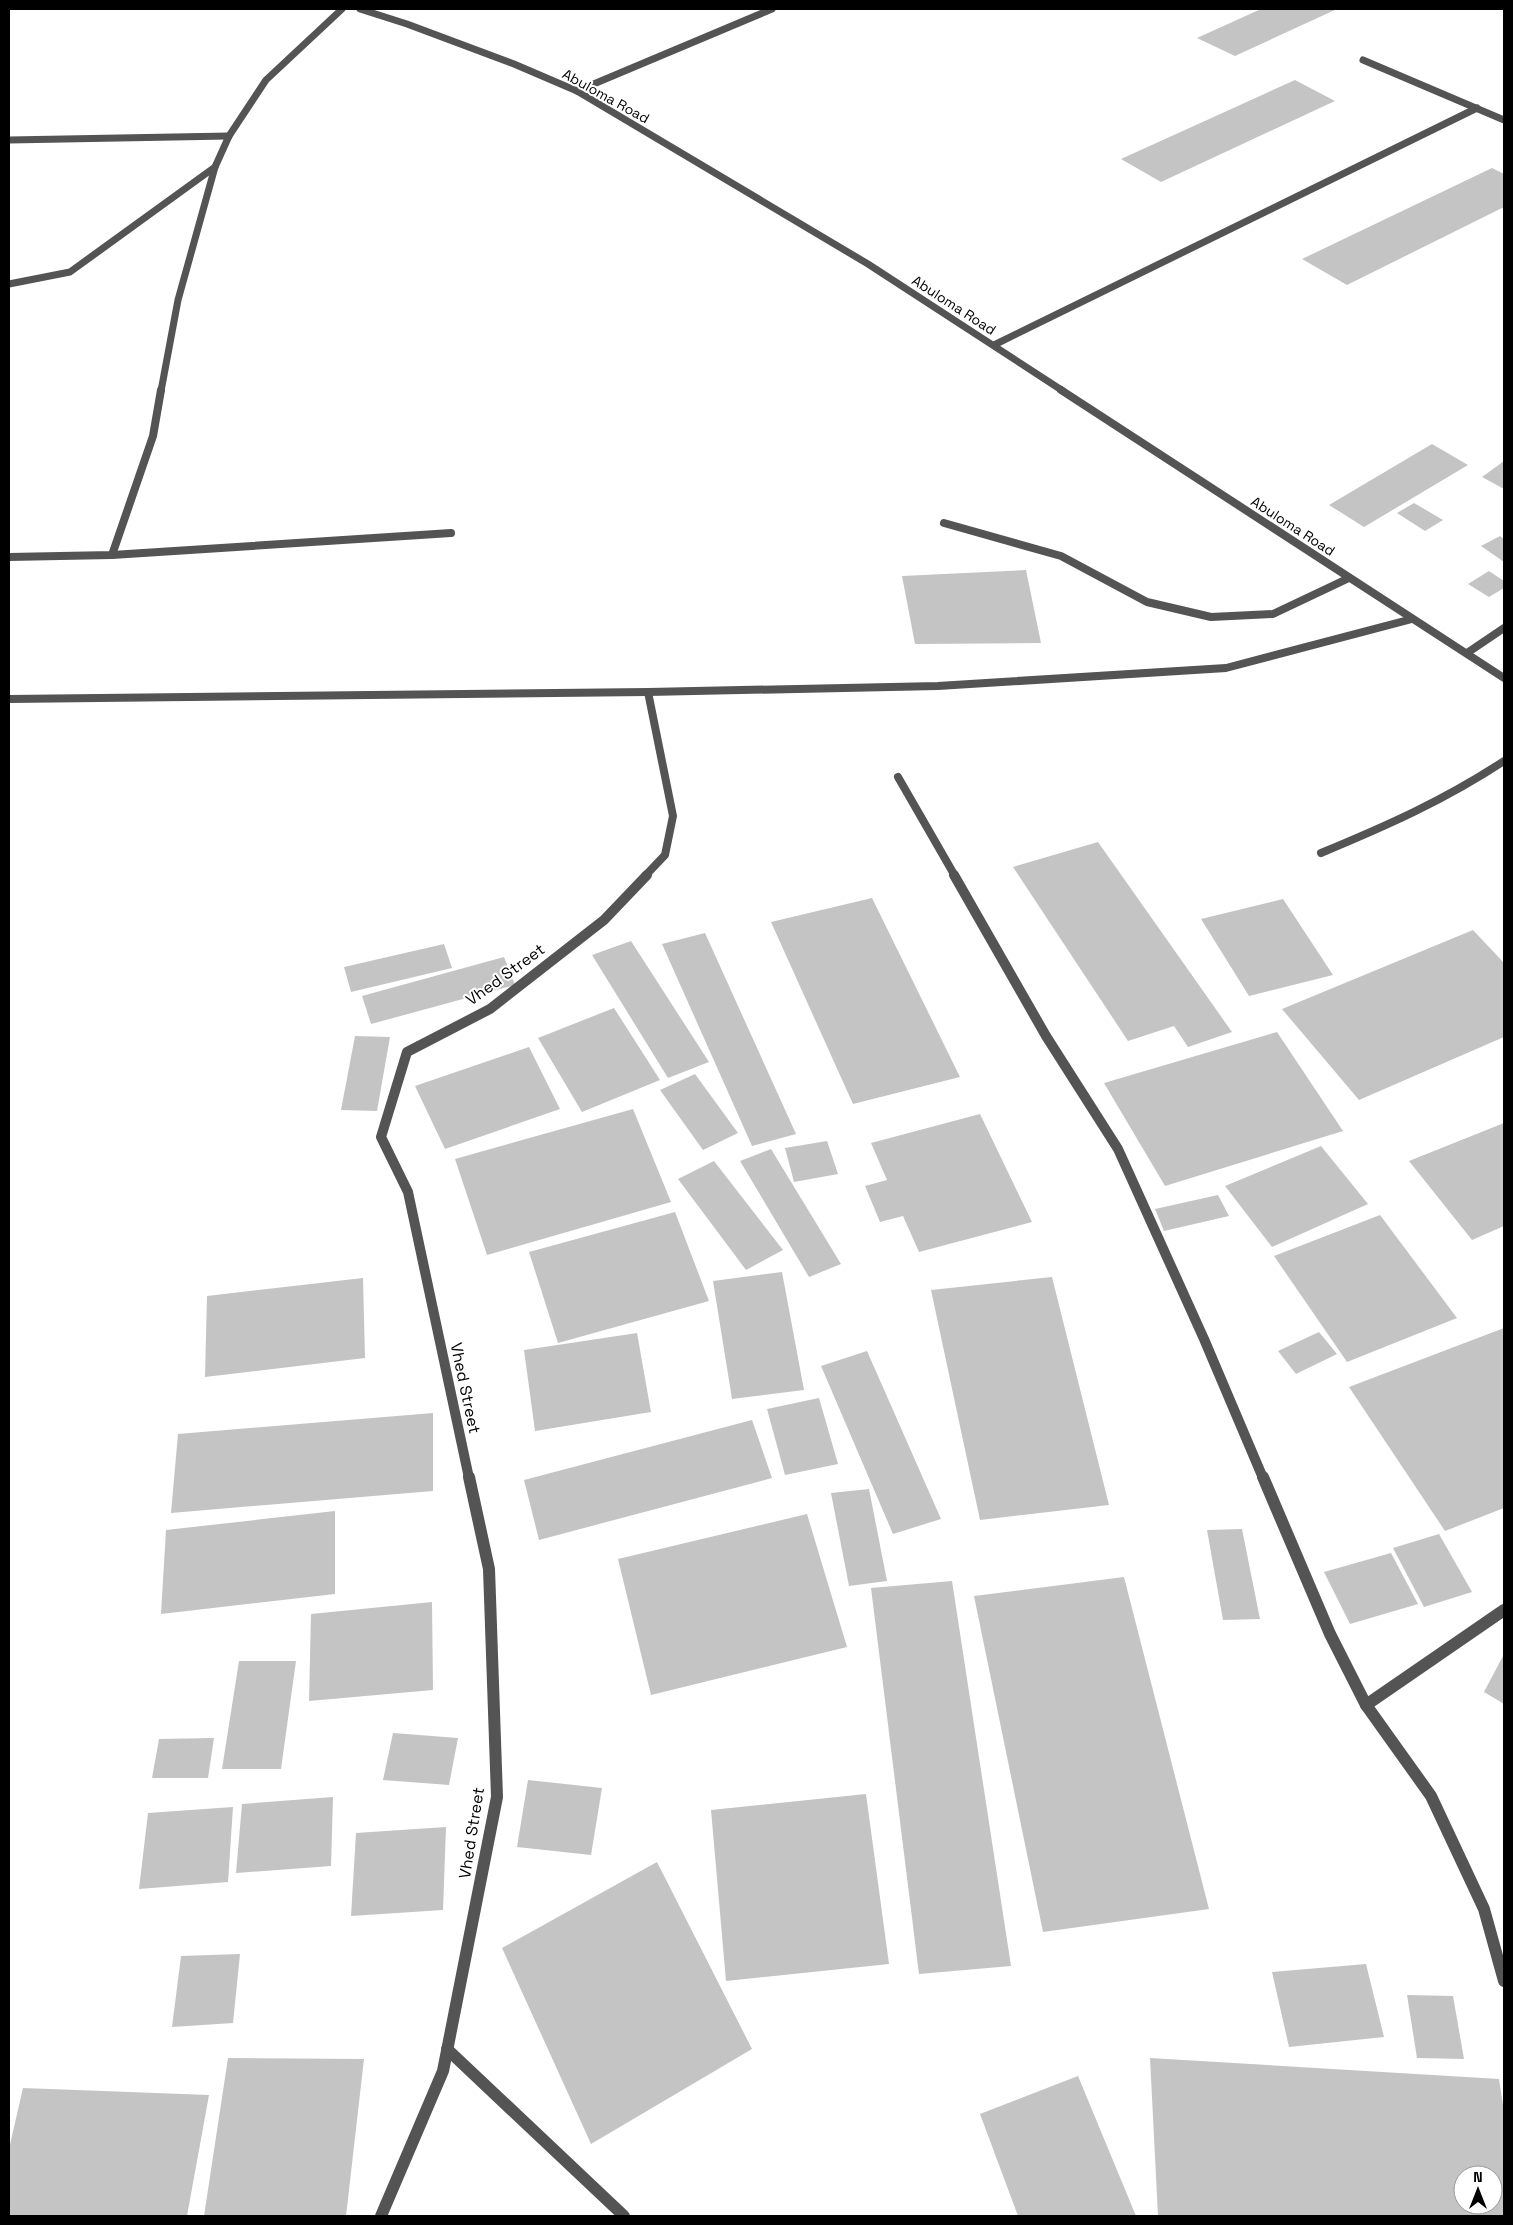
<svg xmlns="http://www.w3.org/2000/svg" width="1513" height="2225" viewBox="0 0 1513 2225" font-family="'Space Grotesk',sans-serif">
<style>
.building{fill:#c4c4c4;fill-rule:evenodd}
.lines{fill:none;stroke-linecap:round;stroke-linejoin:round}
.service-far2{stroke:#545454;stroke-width:7}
.service-far1{stroke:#545454;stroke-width:8}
.service{stroke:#545454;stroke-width:12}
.minor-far3{stroke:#545454;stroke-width:7}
.minor-far2{stroke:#545454;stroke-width:8}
.minor-far1{stroke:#545454;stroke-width:10}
.minor{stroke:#545454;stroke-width:12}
.tertiary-far1{stroke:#545454;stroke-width:7}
.tertiary{stroke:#545454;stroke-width:8}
.labels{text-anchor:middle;stroke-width:4;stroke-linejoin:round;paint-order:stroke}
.far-street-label{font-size:14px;fill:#000;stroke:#fff}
.street-label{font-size:16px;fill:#000;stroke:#fff}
</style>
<rect width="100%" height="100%" fill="#fff"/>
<!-- building -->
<g class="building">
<path d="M 1261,9 L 1337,9 L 1235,56 L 1197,38 Z"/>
<path d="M 1295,80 L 1335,101 L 1161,182 L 1121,159 Z"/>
<path d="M 1492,168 L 1504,174 L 1504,209 L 1502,208 L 1347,285 L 1302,259 Z"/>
<path d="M 1432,444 L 1468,465 L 1364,527 L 1329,505 Z"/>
<path d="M 1504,461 L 1504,489 L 1482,477 Z"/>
<path d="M 1414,503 L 1443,520 L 1425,531 L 1397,513 Z"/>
<path d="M 1500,536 L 1504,539 L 1504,562 L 1481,546 Z"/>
<path d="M 1026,570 L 1041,643 L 915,644 L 902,576 Z"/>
<path d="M 1489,571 L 1504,581 L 1504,588 L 1489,597 L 1468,584 Z"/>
<path d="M 1098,842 L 1232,1032 L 1188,1047 L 1174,1026 L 1128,1041 L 1013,867 Z"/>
<path d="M 872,898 L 960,1077 L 853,1104 L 771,922 Z"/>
<path d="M 1283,899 L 1333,975 L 1249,996 L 1201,919 Z"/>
<path d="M 1473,930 L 1504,963 L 1504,1037 L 1359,1100 L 1282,1009 Z"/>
<path d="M 705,933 L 796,1134 L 752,1146 L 662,944 Z"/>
<path d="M 631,941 L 709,1062 L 668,1078 L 592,955 Z"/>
<path d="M 444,944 L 452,968 L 351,992 L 344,967 Z"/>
<path d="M 504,957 L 515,985 L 371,1024 L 362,996 Z"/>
<path d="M 614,1008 L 660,1080 L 582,1112 L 538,1038 Z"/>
<path d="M 1277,1032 L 1343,1131 L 1165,1186 L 1104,1083 Z"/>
<path d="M 355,1036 L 390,1037 L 377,1111 L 341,1110 Z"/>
<path d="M 529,1047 L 560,1109 L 445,1149 L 415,1086 Z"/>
<path d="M 695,1074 L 738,1133 L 703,1150 L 660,1090 Z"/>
<path d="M 633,1109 L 671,1202 L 487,1255 L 455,1159 Z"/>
<path d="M 980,1114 L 1032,1222 L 919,1252 L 903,1216 L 880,1222 L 865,1186 L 887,1180 L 871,1143 Z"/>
<path d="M 1504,1123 L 1504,1226 L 1472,1240 L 1409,1161 Z"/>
<path d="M 827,1141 L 838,1174 L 794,1182 L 785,1148 Z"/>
<path d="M 1321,1146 L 1368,1204 L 1272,1247 L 1225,1186 Z"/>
<path d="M 771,1149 L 841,1264 L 809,1277 L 740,1161 Z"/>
<path d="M 714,1161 L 783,1250 L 746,1270 L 678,1179 Z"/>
<path d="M 1218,1195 L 1229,1216 L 1164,1231 L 1155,1209 Z"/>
<path d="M 675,1212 L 709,1301 L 558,1343 L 529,1252 Z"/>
<path d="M 1380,1215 L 1457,1318 L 1347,1362 L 1274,1256 Z"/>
<path d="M 782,1272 L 804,1390 L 732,1399 L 713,1281 Z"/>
<path d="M 1052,1277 L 1109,1505 L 980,1520 L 931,1290 Z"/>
<path d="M 363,1278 L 365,1358 L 205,1377 L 207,1296 Z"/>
<path d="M 1504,1328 L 1504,1508 L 1445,1531 L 1349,1387 Z"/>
<path d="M 1319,1332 L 1337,1354 L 1296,1374 L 1278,1351 Z"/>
<path d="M 637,1333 L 651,1412 L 535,1431 L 524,1350 Z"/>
<path d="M 867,1351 L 941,1519 L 893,1534 L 821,1366 Z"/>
<path d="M 819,1398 L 838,1464 L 785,1475 L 767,1409 Z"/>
<path d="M 433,1413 L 433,1491 L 171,1513 L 178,1434 Z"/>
<path d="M 752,1420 L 772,1478 L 539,1540 L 524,1480 Z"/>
<path d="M 869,1489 L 887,1581 L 849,1586 L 831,1493 Z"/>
<path d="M 335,1511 L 335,1594 L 161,1614 L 166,1530 Z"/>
<path d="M 807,1514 L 847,1647 L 651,1695 L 618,1559 Z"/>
<path d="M 1242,1529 L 1260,1619 L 1223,1620 L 1207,1530 Z"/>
<path d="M 1439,1534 L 1472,1592 L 1424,1607 L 1393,1548 Z"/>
<path d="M 1391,1553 L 1418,1604 L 1350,1624 L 1324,1572 Z"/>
<path d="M 1124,1577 L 1209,1909 L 1043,1932 L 974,1596 Z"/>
<path d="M 952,1581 L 1011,1966 L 919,1974 L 871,1588 Z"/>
<path d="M 432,1602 L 433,1690 L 309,1701 L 311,1614 Z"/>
<path d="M 1504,1654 L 1504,1704 L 1484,1692 Z"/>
<path d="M 239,1661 L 296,1661 L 281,1769 L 222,1769 Z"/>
<path d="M 393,1733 L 458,1738 L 449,1785 L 383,1780 Z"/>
<path d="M 214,1738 L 208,1778 L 152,1778 L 159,1739 Z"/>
<path d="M 528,1780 L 602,1788 L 591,1855 L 517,1847 Z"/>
<path d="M 866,1794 L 889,1964 L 726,1981 L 711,1810 Z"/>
<path d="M 333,1797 L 331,1866 L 236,1873 L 242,1804 Z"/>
<path d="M 233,1807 L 228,1882 L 139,1889 L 148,1813 Z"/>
<path d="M 446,1827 L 443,1910 L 351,1916 L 356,1833 Z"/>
<path d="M 657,1862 L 752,2049 L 591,2144 L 502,1948 Z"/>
<path d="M 240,1954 L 233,2023 L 172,2027 L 181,1956 Z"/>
<path d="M 1366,1964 L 1384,2037 L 1289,2047 L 1272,1972 Z"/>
<path d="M 1407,1995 L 1453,1996 L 1464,2059 L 1417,2058 Z"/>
<path d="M 228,2058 L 364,2059 L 346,2216 L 204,2216 Z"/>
<path d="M 1150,2058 L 1499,2079 L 1504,2112 L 1504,2216 L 1158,2216 ZM 1463,2175 L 1493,2175 L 1493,2205 L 1463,2205 Z"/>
<path d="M 1078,2076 L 1136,2216 L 1018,2216 L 980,2114 Z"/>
<path d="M 23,2088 L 209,2095 L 187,2216 L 9,2216 L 9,2149 Z"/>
</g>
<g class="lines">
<!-- service-far2 -->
<g class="service-far2">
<path d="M 1363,60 L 1504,120"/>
<path d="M 9,140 L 229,136"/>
<path d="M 9,284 L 70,272 L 215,167 L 229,136 L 266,80 L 342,9"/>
<path d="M 994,345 L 1477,108"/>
<path d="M 161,391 L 178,300 L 215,167"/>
</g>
<!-- service-far1 -->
<g class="service-far1">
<path d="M 944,523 L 1061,556 L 1147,602 L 1211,617 L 1273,614 L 1349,578"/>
<path d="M 112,555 L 153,436 L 161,390"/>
<path d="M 9,557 L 112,555 L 451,533"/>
</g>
<!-- service -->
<path class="service" d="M 447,2049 L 624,2216"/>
<!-- minor-far3 -->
<path class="minor-far3" d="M 577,91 L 772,9"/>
<!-- minor-far2 -->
<g class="minor-far2">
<path d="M 1467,653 L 1504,628"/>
<path d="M 9,699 L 648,692 L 938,686 L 1226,668 L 1412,619"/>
<path d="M 898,777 L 955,876"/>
<path d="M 1321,853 C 1386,826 1445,800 1504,761"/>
<path d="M 645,876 L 665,855 L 673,816 L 648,692"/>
</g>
<!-- minor-far1 -->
<g class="minor-far1">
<path d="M 954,875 L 1046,1036 L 1118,1149 L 1204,1339 L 1263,1478"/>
<path d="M 469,1478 L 408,1192 L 381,1137 L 407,1052 L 490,1009 L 604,920 L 647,875"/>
</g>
<!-- minor -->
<g class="minor">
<path d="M 1263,1477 L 1330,1634 L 1366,1705 L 1431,1796 L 1484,1909 L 1504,1981"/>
<path d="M 1366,1705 L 1504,1610"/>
<path d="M 381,2216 L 443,2071 L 497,1797 L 489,1569 L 469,1477"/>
</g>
<!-- tertiary-far1 -->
<path class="tertiary-far1" d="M 360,9 L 407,24 L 514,64 L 577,91 L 868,264 L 1063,391"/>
<!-- tertiary -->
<path class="tertiary" d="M 1061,390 L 1504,678"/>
</g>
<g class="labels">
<!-- far-street labels -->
<g class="far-street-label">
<text transform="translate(606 96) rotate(29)" y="5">Abuloma Road</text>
<text transform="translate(954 305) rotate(33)" y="5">Abuloma Road</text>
<text transform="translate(1293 526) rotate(33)" y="5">Abuloma Road</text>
</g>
<!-- street labels -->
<g class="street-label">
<text transform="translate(505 974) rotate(-36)" y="6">Vhed Street</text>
<text transform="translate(466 1388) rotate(78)" y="6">Vhed Street</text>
<text transform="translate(471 1833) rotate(-81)" y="6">Vhed Street</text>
</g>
</g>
<!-- border -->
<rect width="1513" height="2225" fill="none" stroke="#000000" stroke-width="20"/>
<!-- north arrow -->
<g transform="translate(1478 2190)"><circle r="24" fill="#ffffff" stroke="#999999"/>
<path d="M0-4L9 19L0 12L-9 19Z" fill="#000000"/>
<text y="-8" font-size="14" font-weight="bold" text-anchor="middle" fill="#000000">N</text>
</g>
</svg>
